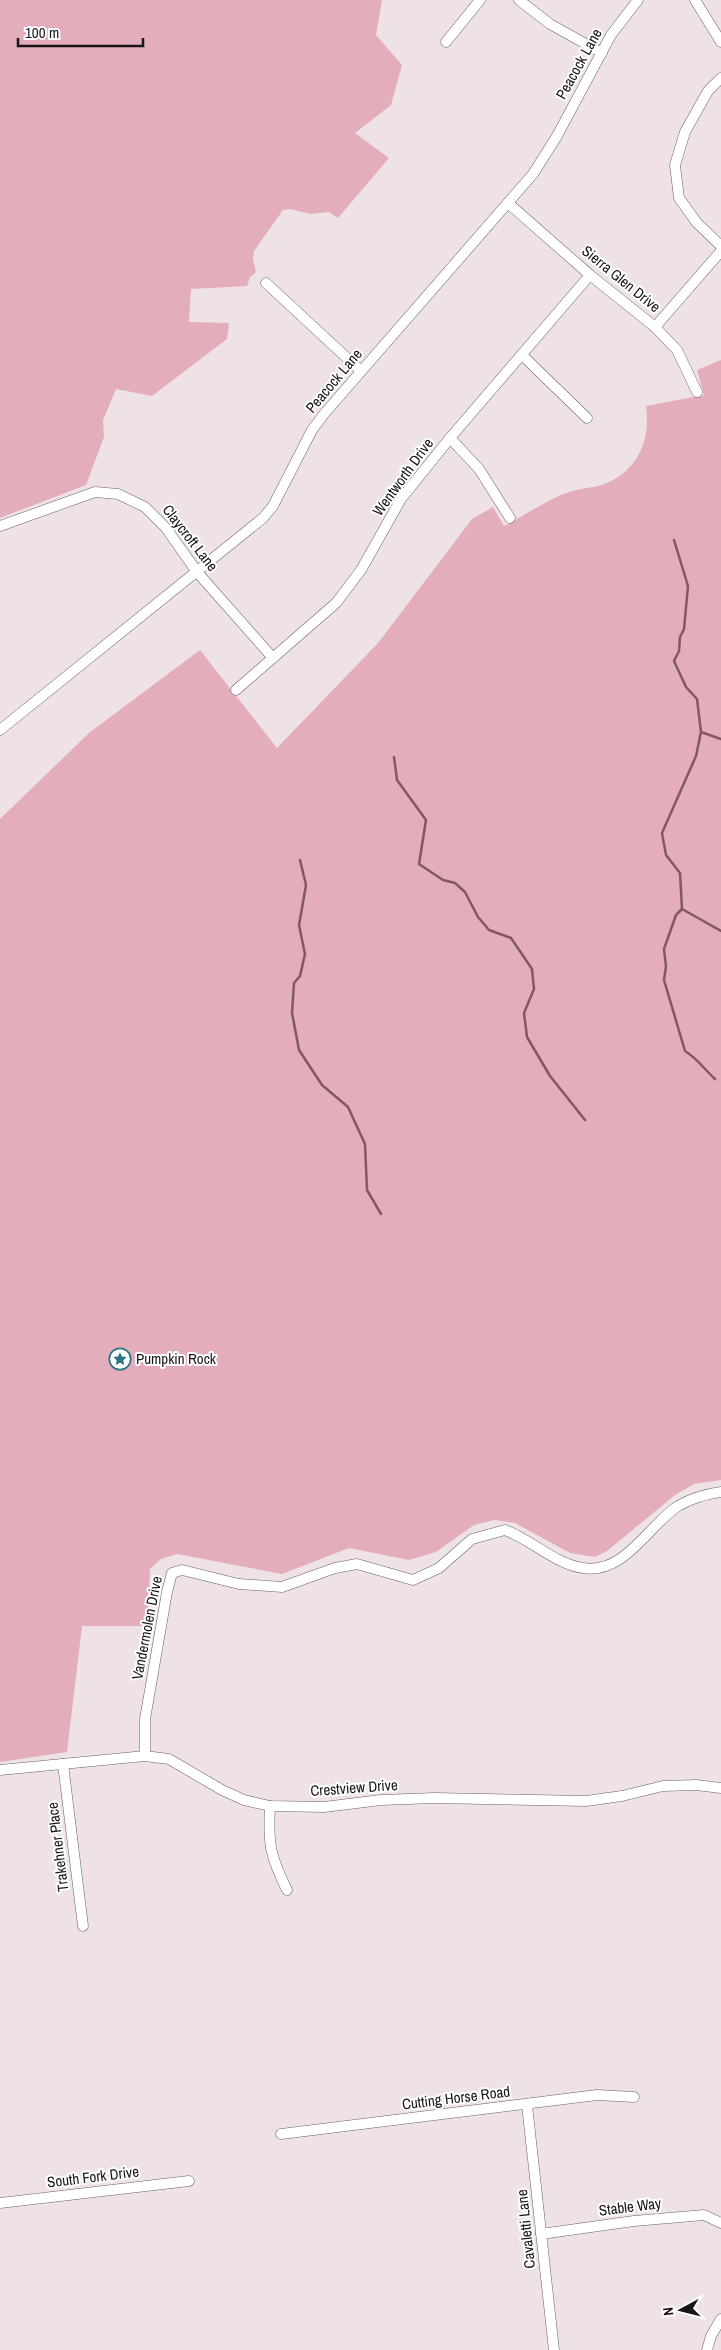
<svg xmlns="http://www.w3.org/2000/svg" width="721" height="2350" viewBox="0 0 721 2350" font-family="'Archivo Narrow',sans-serif">
<style>
.grass{fill:#e3adbb}
.lines{fill:none;stroke-linecap:round;stroke-linejoin:round}
.stream{stroke:#825864;stroke-width:2.5}
.minor-casing{stroke:#6b6063;stroke-width:11}
.minor{stroke:#fff;stroke-width:10}
.labels{text-anchor:middle;stroke-width:4;stroke-linejoin:round;paint-order:stroke}
.street-label{font-size:15px;fill:#191516;stroke:#fff}
.poi-label{font-size:15px;fill:#191516;stroke:#fff;text-anchor:start}
</style>
<rect width="100%" height="100%" fill="#efe2e5"/>
<!-- grass -->
<g class="grass">
<path d="M 0,0 L 382,0 L 376,35 L 402,65 L 391,105 L 355,133 L 389,158 L 338,218 L 329,212 L 310,214 L 290,209 L 283,210 L 254,251 L 253,259 L 256,272 L 250,277 L 247,286 L 191,289 L 189,322 L 229,323 L 227,339 L 152,396 L 116,389 L 103,420 L 104,437 L 86,485 L 0,518 Z"/>
<path d="M 721,360 L 721,1480 L 694,1484 L 675,1495 L 607,1551 L 595,1557 L 570,1553 L 515,1523 L 494,1520 L 474,1525 L 436,1552 L 409,1560 L 349,1548 L 282,1574 L 177,1554 L 161,1559 L 150,1569 L 147,1626 L 82,1626 L 67,1752 L 0,1762 L 0,819 L 89,733 L 200,650 L 277,748 L 378,643 L 472,519 L 493,507 L 504,526 C 526,515 549,498 572,491 C 582,488 592,488 602,485 C 638,472 651,440 646,406 L 704,395 L 697,370 Z"/>
</g>
<g class="lines">
<!-- stream -->
<g class="stream">
<path d="M 674,540 L 688,586 L 684,629 L 680,637 L 679,651 L 674,661 L 686,687 L 697,699 L 701,732 L 721,739"/>
<path d="M 701,732 L 696,756 L 662,833 L 666,855 L 680,873 L 682,909 L 676,915 L 664,949 L 666,966 L 664,980 L 685,1051 C 698,1059 704,1069 715,1079"/>
<path d="M 394,757 L 397,780 L 426,820 L 419,864 L 443,880 L 455,883 L 465,892 L 478,917 L 489,930 L 511,938 L 532,969 L 534,989 L 524,1013 L 527,1037 L 550,1076 L 585,1120"/>
<path d="M 300,860 L 306,885 L 299,925 L 305,954 L 300,976 L 294,983 L 292,1013 L 299,1050 L 322,1085 L 348,1107 L 365,1144 L 367,1190 L 381,1214"/>
<path d="M 682,909 L 721,931"/>
</g>
<!-- minor casing -->
<g class="minor-casing">
<g id="minor">
<path d="M 519,0 L 550,24 L 602,53"/>
<path d="M 695,0 L 721,42"/>
<path d="M 446,42 L 480,0"/>
<path d="M 721,78 L 708,91 L 685,132 L 675,165 L 679,198 L 697,223 L 721,246"/>
<path d="M 508,203 L 590,275 L 655,327 L 677,350 L 697,392"/>
<path d="M 266,283 L 361,371"/>
<path d="M 655,327 L 721,251"/>
<path d="M 523,356 L 587,418"/>
<path d="M 450,438 L 479,469 L 510,518"/>
<path d="M 0,526 L 95,492 L 118,494 L 145,507 L 166,528 L 197,572 L 273,658"/>
<path d="M 236,690 L 336,603 L 361,570 L 401,499 L 450,438 L 590,275"/>
<path d="M 0,730 L 263,518 L 273,506 L 312,430 L 324,414 L 533,174 L 557,136 L 611,35 L 638,0"/>
<path d="M 145,1756 L 145,1719 L 167,1592 L 172,1573 L 182,1570 L 239,1584 L 282,1587 L 335,1568 L 357,1564 L 413,1580 L 439,1568 L 472,1539 L 505,1530 C 532,1540 555,1564 583,1568 C 624,1575 648,1526 678,1506 C 692,1498 706,1494 721,1492"/>
<path d="M 63,1764 L 83,1926"/>
<path d="M 0,1770 L 145,1756 L 169,1759 L 222,1790 L 244,1800 L 270,1806 L 324,1807 L 381,1800 L 434,1798 L 586,1801 L 622,1796 L 663,1786 L 696,1785 L 721,1788"/>
<path d="M 270,1806 C 268,1844 270,1856 287,1890"/>
<path d="M 527,2105 L 554,2350"/>
<path d="M 281,2134 L 597,2095 L 634,2097"/>
<path d="M 0,2203 L 189,2181"/>
<path d="M 541,2234 L 634,2221 L 704,2215 L 721,2223"/>
<path d="M 707,2350 L 711,2336 L 721,2319"/>
</g>
</g>
<!-- minor -->
<use href="#minor" class="minor"/>
</g>
<!-- icons -->
<defs>
<g id="sight-ring" transform="scale(1.125)"><circle r="9.5" fill="#fff" stroke="#2d7480" stroke-width="1.5"/><path d="M0-6L1.8-2.2L6-1.7L2.9 1.2L3.7 5.4L0 3.3L-3.7 5.4L-2.9 1.2L-6-1.7L-1.8-2.2Z" fill="#2d7480"/></g>
</defs>
<g fill-rule="evenodd">
<use href="#sight-ring" x="120" y="1359"/>
</g>
<g class="labels">
<!-- street labels -->
<g class="street-label">
<text transform="translate(579 64) rotate(-61)" y="5">Peacock Lane</text>
<text transform="translate(621 279) rotate(39)" y="5">Sierra Glen Drive</text>
<text transform="translate(334 381) rotate(-50)" y="5">Peacock Lane</text>
<text transform="translate(403 477) rotate(-54)" y="5">Wentworth Drive</text>
<text transform="translate(190 538) rotate(52)" y="5">Claycroft Lane</text>
<text transform="translate(147 1628) rotate(-79)" y="5">Vandermolen Drive</text>
<text transform="translate(354 1788) rotate(-4)" y="5">Crestview Drive</text>
<text transform="translate(58 1847) rotate(-97)" y="5">Trakehner Place</text>
<text transform="translate(456 2098) rotate(-7)" y="5">Cutting Horse Road</text>
<text transform="translate(93 2177) rotate(-7)" y="5">South Fork Drive</text>
<text transform="translate(630 2207) rotate(-7)" y="5">Stable Way</text>
<text transform="translate(526 2229) rotate(-96)" y="5">Cavaletti Lane</text>
</g>
<!-- poi labels -->
<g class="poi-label">
<text x="136" y="1364">Pumpkin Rock</text>
</g>
</g>
<!-- north arrow -->
<g transform="translate(681 2310) rotate(263)" stroke="#ffffff" stroke-width="4" paint-order="stroke">
<path d="M0-4L9 19L0 12L-9 19Z" fill="#191516"/>
<text y="-8" font-size="14" font-weight="bold" text-anchor="middle" fill="#191516">N</text>
</g>
<!-- scale -->
<path d="M18 38v8h125v-8" fill="none" stroke="#191516" stroke-width="2.5"/>
<text x="25" y="38" font-size="15" fill="#191516" stroke="#ffffff" stroke-width="4" paint-order="stroke">100 m</text>
</svg>
